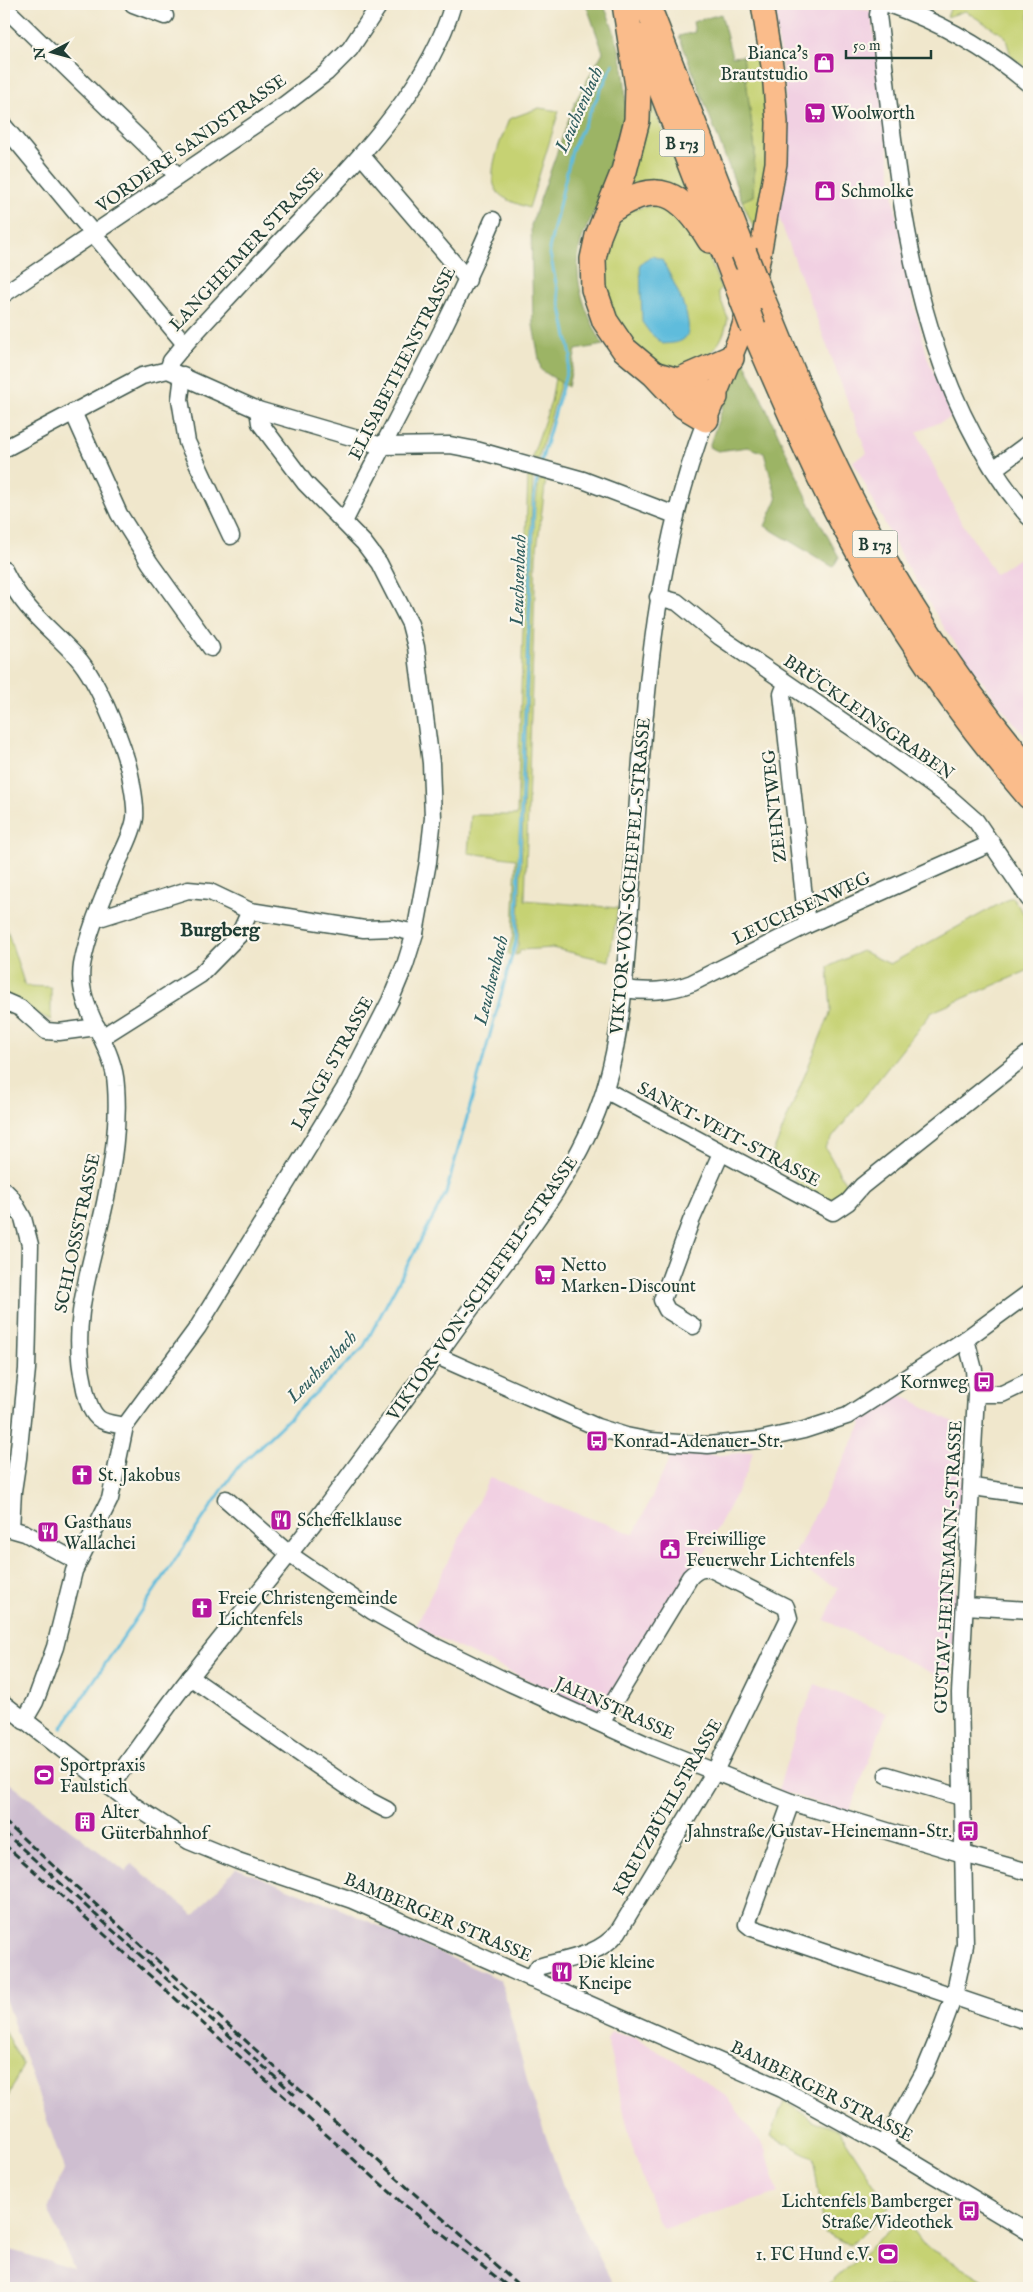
<svg xmlns="http://www.w3.org/2000/svg" width="1033" height="2292" viewBox="0 0 1033 2292" font-family="'IM FELL English',serif">
<style>
.built{fill:#f1d0e2}
.industrial{fill:#cebed0}
.green{fill:#c6d273;stroke:#728854}
.forest{fill:#9cb465;stroke:#5e784c}
.water{fill:#5ebcdc;stroke:#3e7c88}
.lines{fill:none;stroke-linecap:round;stroke-linejoin:round}
.stream{stroke:#5ebcdc;stroke-width:3}
.minor-casing{stroke:#3e564b;stroke-width:19}
.major-casing{stroke:#3e564b;stroke-width:24}
.highway-casing{stroke:#3e564b;stroke-width:28}
.minor{stroke:#fff;stroke-width:16}
.major{stroke:#fabc8b;stroke-width:21}
.highway{stroke:#fabc8b;stroke-width:25}
.rail{stroke:#1f3d34;stroke-width:3;stroke-dasharray:8 4;stroke-linecap:butt}
.highway-bridge-casing{stroke:#3e564b;stroke-width:28;stroke-linecap:butt}
.highway-bridge{stroke:#fabc8b;stroke-width:25}
.labels{text-anchor:middle;stroke-width:4.5;stroke-linejoin:round;paint-order:stroke}
.shield{fill:#fbf7ec;stroke:#61756b;stroke-width:1}
.shield-label{font-size:16px;font-weight:bold;fill:#1f3d34}
.poi-label{font-size:18px;fill:#1f3d34;stroke:#fbf7ec;text-anchor:start}
.street-label{font-size:18px;fill:#1f3d34;stroke:#fbf7ec}
.water-label{font-size:19px;font-style:italic;fill:#2f5d5e;stroke:#fbf7ec}
.quarter-label{font-size:20px;font-weight:bold;fill:#1f3d34;stroke:#fbf7ec}
</style>
<rect width="100%" height="100%" fill="#fbf7ec"/>
<filter id="ink" filterUnits="userSpaceOnUse"><feTurbulence type="fractalNoise" baseFrequency=".02" numOctaves="2"/><feDisplacementMap in="SourceGraphic" scale="10" xChannelSelector="R" yChannelSelector="G"/><feConvolveMatrix kernelMatrix="1 2 1 2 8 2 1 2 1" color-interpolation-filters="sRGB"/></filter>
<filter id="wash" filterUnits="userSpaceOnUse"><feTurbulence type="fractalNoise" baseFrequency=".0096" numOctaves="4" result="noise"/><feDisplacementMap in="SourceGraphic" scale="20" xChannelSelector="R" yChannelSelector="G"/><feGaussianBlur stdDeviation="1.12" result="paint"/><feColorMatrix in="noise" values="0 0 0 0 0 0 0 0 0 0 0 0 0 0 0 0 0 1.4 0 .05"/><feComposite in="paint" operator="in"/></filter>
<g filter="url(#wash)">
<rect width="100%" height="100%" fill="#f0e7cc"/>
<!-- built -->
<g class="built">
<path d="M 773,4 L 826,4 L 871,11 L 894,200 L 909,284 L 928,359 L 952,417 L 917,432 L 959,518 L 995,574 L 1029,552 L 1029,741 L 995,699 L 945,629 L 901,556 L 853,461 L 867,453 L 778,215 L 784,180 L 786,135 L 785,90 Z"/>
<path d="M 900,1394 L 966,1429 L 950,1682 L 825,1620 L 838,1588 L 790,1563 L 862,1424 L 857,1420 Z"/>
<path d="M 753,1451 L 747,1472 L 699,1564 L 598,1713 L 415,1627 L 490,1477 L 554,1505 L 634,1534 L 672,1454 L 722,1455 Z"/>
<path d="M 815,1684 L 887,1713 L 849,1813 L 778,1790 L 798,1726 Z"/>
<path d="M 611,2032 L 636,2038 L 684,2066 L 728,2098 L 766,2150 L 778,2193 L 663,2229 L 656,2217 L 633,2150 L 607,2040 Z"/>
</g>
<!-- industrial -->
<path class="industrial" d="M 4,1779 L 126,1872 L 132,1864 L 194,1915 L 236,1868 L 336,1907 L 501,1980 L 529,2087 L 563,2186 L 615,2288 L 4,2288 L 4,2248 L 74,2269 L 48,2209 L 64,2169 L 4,1996 Z"/>
<!-- green -->
<g class="green">
<path d="M 952,4 L 1029,4 L 1029,71 L 1011,56 L 1005,36 L 965,11 L 947,17 Z"/>
<path d="M 759,51 L 762,83 L 766,95 L 768,123 L 765,176 L 756,233 L 742,201 L 753,196 L 755,150 L 743,56 Z"/>
<path d="M 649,96 L 689,197 L 623,195 Z"/>
<path d="M 539,108 L 559,111 L 529,208 C 521,205 511,202 503,197 C 480,182 502,139 509,119 Z"/>
<path d="M 667,203 L 703,243 L 721,288 L 718,292 L 728,319 C 719,358 702,357 669,371 L 639,351 L 607,308 L 602,255 L 622,211 Z"/>
<path d="M 555,378 L 561,382 L 538,460 L 532,457 L 551,402 Z"/>
<path d="M 528,474 L 533,475 L 515,941 L 511,956 L 508,953 L 513,935 L 516,859 L 468,853 L 471,815 L 517,815 Z"/>
<path d="M 546,479 L 536,556 L 525,900 L 618,908 L 609,961 L 552,948 L 520,950 L 519,954 L 515,955 L 518,945 L 535,507 L 539,480 Z"/>
<path d="M 1012,897 L 1029,921 L 1029,970 L 932,1012 L 825,1147 L 848,1188 C 845,1192 842,1198 837,1199 C 824,1202 805,1188 794,1182 L 797,1172 L 770,1160 L 831,1011 L 828,967 L 862,951 L 890,964 Z"/>
<path d="M 4,920 L 25,986 L 51,987 L 51,1020 L 4,998 Z"/>
<path d="M 4,2031 L 23,2064 L 4,2106 Z"/>
<path d="M 784,2101 L 814,2121 L 839,2130 L 889,2207 L 851,2245 L 825,2233 L 813,2157 L 771,2136 Z"/>
<path d="M 903,2218 L 923,2244 L 997,2288 L 825,2288 Z"/>
</g>
<!-- forest -->
<g class="forest">
<path d="M 586,4 L 603,4 C 629,59 634,120 611,178 C 603,197 581,232 579,251 C 574,288 587,314 603,345 L 576,350 L 568,387 L 541,370 L 533,325 L 531,225 L 575,102 L 603,52 Z"/>
<path d="M 721,14 L 732,57 L 743,56 L 755,150 L 753,196 L 742,201 L 679,36 L 695,32 L 693,22 Z"/>
<path d="M 741,354 L 811,506 L 839,557 L 833,567 L 765,526 L 777,499 L 764,453 L 748,447 L 718,451 L 709,447 Z"/>
</g>
<!-- water -->
<path class="water" d="M 653,256 L 662,260 C 670,275 698,325 685,338 C 679,344 670,343 663,344 L 650,333 L 642,322 L 640,264 Z"/>
<g class="lines">
<!-- stream -->
<g class="stream">
<path d="M 541,462 L 571,356 L 549,249 L 572,150 L 613,64"/>
<path d="M 62,1728 L 237,1468 L 363,1348 L 446,1193 L 516,941 L 534,496 L 538,473"/>
</g>
</g>
</g>
<g filter="url(#ink)">
<g class="lines">
<!-- minor casing -->
<g class="minor-casing">
<g id="minor">
<path d="M 133,4 L 165,16"/>
<path d="M 880,4 L 878,15 C 900,189 909,377 1029,517"/>
<path d="M 888,4 C 940,22 987,49 1029,84"/>
<path d="M 4,7 L 178,176"/>
<path d="M 4,126 L 185,344"/>
<path d="M 361,155 L 468,280"/>
<path d="M 4,294 L 284,105 L 326,73 L 350,49 L 380,4"/>
<path d="M 168,370 L 171,361 L 185,344 C 223,303 260,262 299,222 C 357,160 429,88 453,4"/>
<path d="M 183,375 L 180,399 L 187,442 L 231,536"/>
<path d="M 73,412 L 119,514 L 150,563 L 211,648"/>
<path d="M 4,449 L 142,376 L 168,370 L 258,410 L 382,446 L 450,445 L 476,450 L 583,480 L 675,515"/>
<path d="M 994,469 L 1029,443"/>
<path d="M 344,522 C 394,422 449,324 493,220"/>
<path d="M 4,570 C 24,611 47,625 76,656 C 99,681 127,751 132,785 C 134,796 136,808 135,818 C 133,833 124,849 118,862 C 105,894 88,931 82,965 C 75,1009 114,1042 116,1086 C 119,1125 113,1164 105,1203 C 92,1265 69,1320 84,1384 C 86,1395 89,1410 98,1418 C 105,1424 117,1424 125,1426"/>
<path d="M 658,597 L 677,602 L 720,637 L 873,742 L 950,798 L 976,821 L 1029,899"/>
<path d="M 786,684 L 782,694 L 807,925"/>
<path d="M 96,919 L 188,890 L 210,892 L 250,911 L 364,929 L 393,928 L 415,933"/>
<path d="M 623,989 C 647,992 669,992 692,983 L 807,925 L 992,843"/>
<path d="M 4,1001 L 20,1008 L 46,1031 L 59,1032 L 97,1027"/>
<path d="M 102,1037 L 200,975 L 239,935 L 250,911"/>
<path d="M 605,1090 L 833,1212 L 848,1202 L 862,1186 L 1029,1053"/>
<path d="M 4,1190 L 11,1197 L 23,1218 L 30,1245 L 27,1369 L 18,1458 L 13,1491 L 11,1528"/>
<path d="M 693,1326 L 667,1310 L 662,1300 L 691,1221 L 721,1153"/>
<path d="M 437,1356 L 597,1427 L 626,1436 L 651,1441 L 708,1445 L 759,1440 L 804,1430 L 847,1416 L 966,1339 L 1029,1293"/>
<path d="M 976,1394 L 1002,1394 L 1029,1381"/>
<path d="M 973,1487 L 1029,1495"/>
<path d="M 226,1499 L 289,1554 L 372,1611 L 436,1647 L 510,1683 L 650,1746 L 791,1802 L 963,1854 L 1029,1872"/>
<path d="M 4,1527 L 25,1533 L 78,1562"/>
<path d="M 966,1606 L 1029,1610"/>
<path d="M 190,1677 L 364,1798 L 387,1810"/>
<path d="M 4,1704 L 136,1807 L 189,1841 L 238,1861 L 352,1900 L 782,2089 L 884,2145 L 1029,2232"/>
<path d="M 24,1721 L 35,1702 L 55,1647 L 74,1571 L 110,1499 L 125,1426 L 198,1327 L 348,1083 L 390,1001 L 405,965 L 415,933 L 428,862 L 433,818 L 431,763 L 416,647 L 410,624 L 379,563 L 364,543 L 305,483 L 260,423 L 258,410"/>
<path d="M 887,1775 L 961,1797"/>
<path d="M 110,1787 C 137,1750 163,1711 192,1675 C 235,1620 280,1567 322,1512 C 370,1448 417,1383 464,1318 C 515,1247 579,1175 605,1089 C 625,1023 626,951 632,882 C 644,726 649,567 706,419"/>
<path d="M 791,1802 L 747,1924 L 752,1928 L 1029,2022"/>
<path d="M 531,1979 L 538,1967 C 566,1959 599,1956 618,1932 L 714,1773 L 789,1618 L 786,1607 L 711,1569 C 701,1568 697,1570 690,1577 L 601,1723"/>
<path d="M 884,2145 L 924,2072 L 941,2031 L 954,1996 L 965,1945 L 960,1693 L 976,1394 L 974,1370 L 966,1339"/>
</g>
</g>
<!-- major casing -->
<g class="major-casing">
<path id="major" d="M 709,412 L 740,335 L 754,289 L 776,163 L 777,122 L 773,72 L 762,4"/>
</g>
<!-- highway casing -->
<g class="highway-casing">
<g id="highway">
<path d="M 625,4 L 638,86 L 637,120 L 624,171 L 598,236 L 593,259 L 594,289 L 605,321 L 624,349 L 654,374 L 684,406 L 706,419"/>
<path d="M 647,4 L 744,253"/>
<path d="M 641,37 L 736,282"/>
<path d="M 608,212 C 658,177 681,192 710,240"/>
<path d="M 761,296 C 778,335 793,376 811,415 C 867,542 939,663 1029,769"/>
<path d="M 753,327 C 774,376 795,425 818,473 C 873,589 945,698 1029,796"/>
<path d="M 657,375 L 678,381 L 715,397"/>
<path d="M 678,381 L 731,358"/>
</g>
</g>
<!-- minor -->
<use href="#minor" class="minor"/>
<!-- major -->
<use href="#major" class="major"/>
<!-- highway -->
<use href="#highway" class="highway"/>
<!-- rail -->
<g class="rail">
<path d="M 4,1821 L 410,2190 L 522,2288"/>
<path d="M 4,1832 L 295,2095"/>
<path d="M 4,1844 L 401,2202 L 510,2288"/>
</g>
<!-- highway-bridge casing -->
<g class="highway-bridge-casing">
<g id="highway-bridge">
<path d="M 744,253 L 761,296"/>
<path d="M 736,282 L 753,327"/>
</g>
</g>
<!-- highway-bridge -->
<use href="#highway-bridge" class="highway-bridge"/>
</g>
</g>
<!-- icons -->
<defs>
<g id="shop-square" transform="scale(1.125)"><rect x="-9" y="-9" width="18" height="18" rx="4" fill="#b5179e" stroke="#fbf7ec"/><path d="M-5-2.5h2.3a2.7 3.5 0 0 1 5.4 0H5L5.5 6h-11ZM-1.5-2.5h3a1.5 2.3 0 0 0-3 0Z" fill="#fff"/></g>
<g id="supermarket-square" transform="scale(1.125)"><rect x="-9" y="-9" width="18" height="18" rx="4" fill="#b5179e" stroke="#fbf7ec"/><path d="M-6-5.5h2.5l.6 2H6L4.5 2H-2.5L-4.4-4H-6ZM-1.5 3.2a1.3 1.3 0 1 0 .1 0ZM3 3.2a1.3 1.3 0 1 0 .1 0Z" fill="#fff"/></g>
<g id="bus-square" transform="scale(1.125)"><rect x="-9" y="-9" width="18" height="18" rx="4" fill="#b5179e" stroke="#fbf7ec"/><path d="M-5-6H5V4H4V6H2V4H-2V6H-4V4H-5ZM-3.5-4V0h7V-4ZM-3.5 1.2v1.5H-2V1.2ZM2 1.2v1.5H3.5V1.2Z" fill="#fff"/></g>
<g id="church-square" transform="scale(1.125)"><rect x="-9" y="-9" width="18" height="18" rx="4" fill="#b5179e" stroke="#fbf7ec"/><path d="M-1.2-6h2.4v3.5h3.3v2.4h-3.3V6h-2.4V-.1h-3.3v-2.4h3.3Z" fill="#fff"/></g>
<g id="restaurant-square" transform="scale(1.125)"><rect x="-9" y="-9" width="18" height="18" rx="4" fill="#b5179e" stroke="#fbf7ec"/><path d="M-5-6h1v4h1v-4h1v4h1v-4h1v5L-1.5 .5V6h-2V.5L-5-1ZM5-6V6H3V1.5H1.5Q1.5-4 5-6Z" fill="#fff"/></g>
<g id="civic-square" transform="scale(1.125)"><rect x="-9" y="-9" width="18" height="18" rx="4" fill="#b5179e" stroke="#fbf7ec"/><path d="M-.6-6.5H3V-4.5H.6V-3L4-1V1h2V6H-6V1h2V-1L-.6-3ZM-1.2 2.5V6h2.4V2.5Z" fill="#fff"/></g>
<g id="stadium-square" transform="scale(1.125)"><rect x="-9" y="-9" width="18" height="18" rx="4" fill="#b5179e" stroke="#fbf7ec"/><path d="M0-5a6.5 5 0 1 0 0 10a6.5 5 0 1 0 0-10ZM-3.5-1.8h7v3.6h-7Z" fill="#fff"/></g>
<g id="building-square" transform="scale(1.125)"><rect x="-9" y="-9" width="18" height="18" rx="4" fill="#b5179e" stroke="#fbf7ec"/><path d="M-4-6H4V6H1V3H-1V6H-4ZM-2.5-4.3h1.7v1.8h-1.7ZM.8-4.3h1.7v1.8H.8ZM-2.5-1h1.7V.8h-1.7ZM.8-1h1.7V.8H.8Z" fill="#fff"/></g>
</defs>
<g fill-rule="evenodd">
<use href="#shop-square" x="824" y="63"/>
<use href="#supermarket-square" x="815" y="113"/>
<use href="#shop-square" x="825" y="191"/>
<use href="#supermarket-square" x="545" y="1275"/>
<use href="#bus-square" x="984" y="1382"/>
<use href="#bus-square" x="597" y="1441"/>
<use href="#church-square" x="82" y="1475"/>
<use href="#restaurant-square" x="281" y="1520"/>
<use href="#restaurant-square" x="48" y="1532"/>
<use href="#civic-square" x="670" y="1549"/>
<use href="#church-square" x="202" y="1608"/>
<use href="#stadium-square" x="44" y="1775"/>
<use href="#building-square" x="85" y="1822"/>
<use href="#bus-square" x="968" y="1831"/>
<use href="#restaurant-square" x="562" y="1972"/>
<use href="#bus-square" x="969" y="2211"/>
<use href="#stadium-square" x="888" y="2254"/>
</g>
<g class="labels">
<!-- shield labels -->
<g class="shield">
<rect x="659.5" y="129.5" width="45" height="27" rx="4"/>
<rect x="852.5" y="530.5" width="45" height="27" rx="4"/>
</g>
<g class="shield-label">
<text x="682" y="149">B 173</text>
<text x="875" y="550">B 173</text>
</g>
<!-- poi labels -->
<g class="poi-label">
<text x="808" y="59" text-anchor="end">Bianca's<tspan x="808" dy="21">Brautstudio</tspan></text>
<text x="831" y="119">Woolworth</text>
<text x="841" y="197">Schmolke</text>
<text x="561" y="1271">Netto<tspan x="561" dy="21">Marken-Discount</tspan></text>
<text x="968" y="1388" text-anchor="end">Kornweg</text>
<text x="613" y="1447">Konrad-Adenauer-Str.</text>
<text x="98" y="1481">St. Jakobus</text>
<text x="297" y="1526">Scheffelklause</text>
<text x="64" y="1528">Gasthaus<tspan x="64" dy="21">Wallachei</tspan></text>
<text x="686" y="1545">Freiwillige<tspan x="686" dy="21">Feuerwehr Lichtenfels</tspan></text>
<text x="218" y="1604">Freie Christengemeinde<tspan x="218" dy="21">Lichtenfels</tspan></text>
<text x="60" y="1771">Sportpraxis<tspan x="60" dy="21">Faulstich</tspan></text>
<text x="101" y="1818">Alter<tspan x="101" dy="21">Güterbahnhof</tspan></text>
<text x="952" y="1837" text-anchor="end">Jahnstraße/Gustav-Heinemann-Str.</text>
<text x="578" y="1968">Die kleine<tspan x="578" dy="21">Kneipe</tspan></text>
<text x="953" y="2207" text-anchor="end">Lichtenfels Bamberger<tspan x="953" dy="21">Straße/Videothek</tspan></text>
<text x="872" y="2260" text-anchor="end">1. FC Hund e.V.</text>
</g>
<!-- street labels -->
<g class="street-label">
<text transform="translate(191 143) rotate(-35)" y="6">VORDERE SANDSTRASSE</text>
<text transform="translate(246 249) rotate(-47)" y="6">LANGHEIMER STRASSE</text>
<text transform="translate(402 363) rotate(-63)" y="6">ELISABETHENSTRASSE</text>
<text transform="translate(869 717) rotate(35)" y="6">BRÜCKLEINSGRABEN</text>
<text transform="translate(774 806) rotate(-96)" y="6">ZEHNTWEG</text>
<text transform="translate(630 876) rotate(-85)" y="6">VIKTOR-VON-SCHEFFEL-STRASSE</text>
<text transform="translate(801 908) rotate(-25)" y="6">LEUCHSENWEG</text>
<text transform="translate(332 1063) rotate(-61)" y="6">LANGE STRASSE</text>
<text transform="translate(729 1134) rotate(28)" y="6">SANKT-VEIT-STRASSE</text>
<text transform="translate(77 1233) rotate(-78)" y="6">SCHLOSSSTRASSE</text>
<text transform="translate(482 1288) rotate(-55)" y="6">VIKTOR-VON-SCHEFFEL-STRASSE</text>
<text transform="translate(948 1567) rotate(-87)" y="6">GUSTAV-HEINEMANN-STRASSE</text>
<text transform="translate(615 1708) rotate(24)" y="6">JAHNSTRASSE</text>
<text transform="translate(667 1807) rotate(-60)" y="6">KREUZBÜHLSTRASSE</text>
<text transform="translate(438 1917) rotate(23)" y="6">BAMBERGER STRASSE</text>
<text transform="translate(822 2091) rotate(27)" y="6">BAMBERGER STRASSE</text>
</g>
<!-- water labels -->
<g class="water-label">
<text transform="translate(578 109) rotate(-66)" y="7">Leuchsenbach</text>
<text transform="translate(517 580) rotate(-88)" y="7">Leuchsenbach</text>
<text transform="translate(490 980) rotate(-76)" y="7">Leuchsenbach</text>
<text transform="translate(321 1366) rotate(-46)" y="7">Leuchsenbach</text>
</g>
<!-- quarter labels -->
<g class="quarter-label">
<text x="220" y="936">Burgberg</text>
</g>
</g>
<!-- margin -->
<rect width="1033" height="2292" fill="none" stroke="#fbf7ec" stroke-width="20"/>
<!-- north arrow -->
<g transform="translate(52 52) rotate(264)" stroke="#fbf7ec" stroke-width="4" paint-order="stroke">
<path d="M0-4L9 19L0 12L-9 19Z" fill="#1f3d34"/>
<text y="-8" font-size="14" font-weight="bold" text-anchor="middle" fill="#1f3d34">N</text>
</g>
<!-- scale -->
<path d="M846 50v8h85v-8" fill="none" stroke="#1f3d34" stroke-width="2.5"/>
<text x="853" y="50" font-size="15" fill="#1f3d34" stroke="#fbf7ec" stroke-width="4" paint-order="stroke">50 m</text>
</svg>
